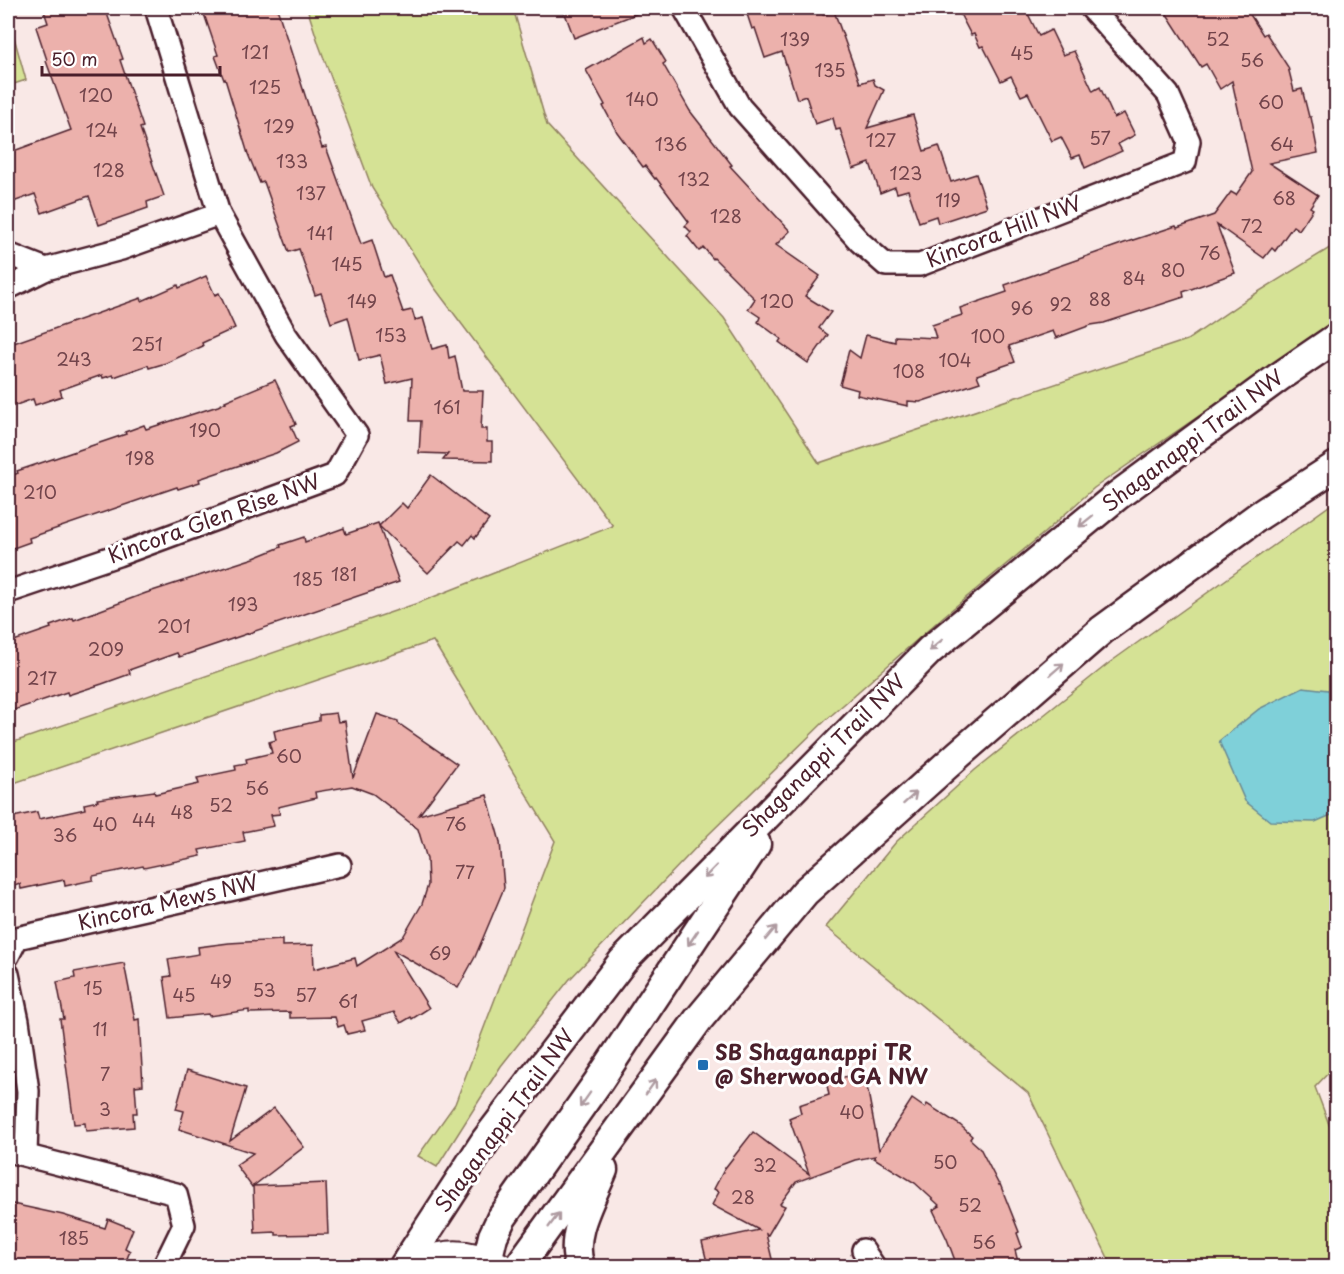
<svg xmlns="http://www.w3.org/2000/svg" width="1344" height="1274" viewBox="0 0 1344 1274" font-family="'Playpen Sans',sans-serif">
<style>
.green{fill:#d5e295;stroke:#908060;stroke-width:1.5}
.water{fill:#7fd0d9;stroke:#6a8993;stroke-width:1.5}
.building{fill:#ecb1ac;stroke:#4a1f2b;stroke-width:1.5}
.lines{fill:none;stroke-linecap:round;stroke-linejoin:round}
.minor-casing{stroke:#4a1f2b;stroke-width:26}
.tertiary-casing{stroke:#4a1f2b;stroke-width:30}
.secondary-casing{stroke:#4a1f2b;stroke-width:33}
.minor{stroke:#fff;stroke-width:21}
.tertiary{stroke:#fff;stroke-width:26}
.secondary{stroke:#fff;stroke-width:28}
.oneway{stroke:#ae9aa0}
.poi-dot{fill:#1f6fb2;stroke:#fff;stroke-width:2}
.labels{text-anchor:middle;stroke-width:6;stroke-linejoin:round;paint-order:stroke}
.number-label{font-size:18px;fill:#72444b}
.street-label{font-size:21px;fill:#4a1f2b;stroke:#fff}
.poi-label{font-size:21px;font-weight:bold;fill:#4a1f2b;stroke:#fff;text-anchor:start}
</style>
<rect width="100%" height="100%" fill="#f9e8e6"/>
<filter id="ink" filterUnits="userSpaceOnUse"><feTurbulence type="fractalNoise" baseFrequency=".0167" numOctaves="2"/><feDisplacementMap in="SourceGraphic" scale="12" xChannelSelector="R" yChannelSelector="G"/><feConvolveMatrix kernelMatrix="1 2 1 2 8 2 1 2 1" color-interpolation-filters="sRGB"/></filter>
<g filter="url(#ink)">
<!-- green -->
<g class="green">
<path d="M 307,8 L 513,8 L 547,125 L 724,318 L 819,463 L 1187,340 L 1247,299 L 1336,244 L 1336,322 L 1094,488 L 1044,533 L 944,616 L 826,720 L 708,835 L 569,980 L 501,1066 L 437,1167 L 418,1156 L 455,1104 L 555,841 L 433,641 L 8,785 L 8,744 L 418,603 L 613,526 L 434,287 L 372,188 L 319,45 Z"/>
<path d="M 8,16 L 26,80 L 8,86 Z"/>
<path d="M 1336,501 L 1336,1065 L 1315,1087 L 1336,1143 L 1336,1266 L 1112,1266 L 1028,1093 L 826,927 L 896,842 L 975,770 L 1109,663 Z"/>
</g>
<!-- water -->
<path class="water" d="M 1303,687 L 1336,691 L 1336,813 L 1315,822 L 1270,821 L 1245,801 L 1219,741 L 1259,709 Z"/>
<!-- building -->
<g class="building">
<path d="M 43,8 L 105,8 L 123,59 L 120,60 L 143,127 L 140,128 L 164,196 L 147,202 L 148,208 L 99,225 L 89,196 L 42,213 L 35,194 L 8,204 L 8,153 L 71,130 L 46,61 L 47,60 L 36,27 L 48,23 Z"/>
<path d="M 213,8 L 277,8 L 322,148 L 326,147 L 361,244 L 372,240 L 384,277 L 390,275 L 403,312 L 412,310 L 415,320 L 423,318 L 432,349 L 447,345 L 449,358 L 455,356 L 462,391 L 483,391 L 481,429 L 487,429 L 487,442 L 492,442 L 492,461 L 443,460 L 448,454 L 419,453 L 421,421 L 410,421 L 412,378 L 387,384 L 380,355 L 359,360 L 348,317 L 331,323 L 321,293 L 315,295 L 299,249 L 289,252 L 264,182 L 260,183 L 248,154 L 225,79 L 224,80 L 215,56 L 218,55 L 203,11 Z"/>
<path d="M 563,8 L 649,8 L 649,9 L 574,38 Z"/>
<path d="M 745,8 L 814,8 L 816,13 L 821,11 L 823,15 L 834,11 L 860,83 L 873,79 L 875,85 L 884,90 L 867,128 L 913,115 L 924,151 L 939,146 L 951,182 L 976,174 L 987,207 L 938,223 L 936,216 L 919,222 L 908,190 L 897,193 L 895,187 L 880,193 L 870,163 L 853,169 L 840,129 L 836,130 L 833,118 L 815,124 L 806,96 L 797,99 L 782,52 L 765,58 L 755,28 L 752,29 Z"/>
<path d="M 957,8 L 1025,8 L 1039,36 L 1051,30 L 1063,55 L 1074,51 L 1093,91 L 1100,87 L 1114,118 L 1124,113 L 1135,135 L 1118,144 L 1122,151 L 1085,168 L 1080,155 L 1072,158 L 1061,137 L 1052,141 L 1028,93 L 1021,96 L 1011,76 L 1001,81 L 983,46 L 980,47 L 974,34 L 971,35 Z"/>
<path d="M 1163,8 L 1246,8 L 1263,35 L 1266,33 L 1288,67 L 1294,91 L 1302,89 L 1309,117 L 1311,117 L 1318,153 L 1269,163 L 1318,195 L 1310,207 L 1313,209 L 1299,230 L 1293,226 L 1275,251 L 1272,248 L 1264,258 L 1217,225 L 1235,273 L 1183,292 L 1184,297 L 1104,323 L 1091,325 L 1056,338 L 1053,331 L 1009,346 L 1015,362 L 977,375 L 980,382 L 920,402 L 908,401 L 908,406 L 857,395 L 858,390 L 840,385 L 849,350 L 860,358 L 866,335 L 895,342 L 895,336 L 936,338 L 932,325 L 962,315 L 960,308 L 1007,292 L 1005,285 L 1130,241 L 1176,226 L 1177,228 L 1214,215 L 1231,192 L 1236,195 L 1252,172 L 1232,81 L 1220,89 L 1206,64 L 1201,67 Z"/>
<path d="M 644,37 L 646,43 L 652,39 L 666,62 L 663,64 L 690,111 L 732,165 L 730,166 L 790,231 L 776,245 L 820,276 L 805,296 L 831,312 L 819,328 L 828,335 L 808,363 L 779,342 L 781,339 L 758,322 L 760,317 L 748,309 L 755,299 L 714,258 L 713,259 L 704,248 L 699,251 L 687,236 L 691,232 L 685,226 L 689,222 L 656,178 L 655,179 L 645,166 L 643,167 L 617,132 L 603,106 L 605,105 L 586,70 Z"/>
<path d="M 206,276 L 215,295 L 219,293 L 235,328 L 202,343 L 203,346 L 166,363 L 149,368 L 148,365 L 114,377 L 113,375 L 103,378 L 102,375 L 60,390 L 62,396 L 35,405 L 33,399 L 8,408 L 8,345 L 141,298 L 142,301 L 178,285 L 179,288 Z"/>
<path d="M 275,380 L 296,424 L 291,426 L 298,442 L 276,453 L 199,479 L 200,482 L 178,489 L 177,487 L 29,538 L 30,542 L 8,550 L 8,477 L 18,473 L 17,471 L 126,434 L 125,432 L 144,425 L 146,429 L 218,406 L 226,402 L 225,401 Z"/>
<path d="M 431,475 L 489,520 L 475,538 L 472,535 L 464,545 L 459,541 L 428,573 L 379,526 L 402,503 L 407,508 Z"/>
<path d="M 378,523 L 399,582 L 179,657 L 177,653 L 129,670 L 130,674 L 102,684 L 68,695 L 67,692 L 8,712 L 8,643 L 51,628 L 50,626 L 73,618 L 74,620 L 146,593 L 254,558 L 281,547 L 280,545 L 304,537 L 305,542 L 344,528 L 346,534 Z"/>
<path d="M 336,713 L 338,722 L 345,721 L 353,778 L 377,714 L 398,721 L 398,723 L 457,764 L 419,815 L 487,795 L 500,842 L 504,888 L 475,957 L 458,988 L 393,950 L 429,1008 L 412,1019 L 411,1017 L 401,1023 L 394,1012 L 362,1021 L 365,1030 L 347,1034 L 344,1025 L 338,1027 L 335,1017 L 290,1018 L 290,1012 L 249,1013 L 249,1010 L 209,1016 L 208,1014 L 170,1018 L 164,977 L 171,976 L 168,959 L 199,954 L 198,947 L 229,943 L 282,940 L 282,946 L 313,945 L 314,969 L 355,958 L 357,966 L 403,937 L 422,904 L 428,885 L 427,859 L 418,829 L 373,794 L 352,786 L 315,792 L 316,798 L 278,807 L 280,814 L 271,815 L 274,826 L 243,832 L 245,841 L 199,850 L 201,856 L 144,868 L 143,866 L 93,876 L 93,880 L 65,886 L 64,880 L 21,889 L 20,884 L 8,888 L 8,818 L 37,812 L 39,819 L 85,809 L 84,804 L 98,801 L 97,799 L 154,791 L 155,794 L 199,784 L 197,778 L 236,770 L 235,765 L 247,763 L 246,759 L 272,753 L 269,742 L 276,740 L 274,731 L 319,721 L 319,715 Z"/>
<path d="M 124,963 L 135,1020 L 139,1019 L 143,1085 L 135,1086 L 137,1113 L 133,1113 L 134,1127 L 86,1131 L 85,1123 L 74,1124 L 60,1019 L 64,1019 L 57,982 L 75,978 L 74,972 Z"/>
<path d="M 187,1070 L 246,1088 L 230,1141 L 274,1108 L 304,1147 L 252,1187 L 236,1165 L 253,1153 L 179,1129 L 184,1111 L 176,1109 Z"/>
<path d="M 849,1076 L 850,1084 L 866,1081 L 879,1150 L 912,1099 L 925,1108 L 927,1104 L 960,1125 L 972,1136 L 970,1139 L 980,1148 L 999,1185 L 1000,1184 L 1019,1232 L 1017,1233 L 1022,1247 L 1015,1250 L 1019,1266 L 957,1266 L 947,1239 L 933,1210 L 940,1206 L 915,1183 L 874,1158 L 875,1156 L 855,1160 L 796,1182 L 780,1204 L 785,1206 L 768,1235 L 766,1234 L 773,1263 L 756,1266 L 708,1266 L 702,1242 L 759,1230 L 712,1205 L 719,1192 L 714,1189 L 725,1168 L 753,1132 L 809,1174 L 789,1118 L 801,1113 L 799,1105 L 829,1095 L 826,1080 Z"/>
<path d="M 326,1183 L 328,1234 L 276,1235 L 276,1232 L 255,1233 L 253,1186 Z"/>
<path d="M 8,1203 L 63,1215 L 105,1228 L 108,1219 L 133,1229 L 125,1248 L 130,1251 L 124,1266 L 8,1266 Z"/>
</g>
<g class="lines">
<!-- minor casing -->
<g class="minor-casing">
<g id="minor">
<path d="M 684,8 L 740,107 L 860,242 L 886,265 L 920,265 L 1185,162 L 1189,141 L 1168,94 L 1091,8"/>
<path d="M 8,254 L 46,269"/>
<path d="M 8,288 L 46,269 L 121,249 L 219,214"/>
<path d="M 8,592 L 118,555 L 335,475 L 357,435 L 286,335 L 219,214 L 156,8"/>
<path d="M 8,956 L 17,938 L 340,865"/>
<path d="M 8,974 L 18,1021 L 28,1091 L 26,1154"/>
<path d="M 8,1151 L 176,1194 L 184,1225 L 164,1266"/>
<path d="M 863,1250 L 874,1266"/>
</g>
</g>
<!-- tertiary casing -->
<g class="tertiary-casing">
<path id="tertiary" d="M 404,1266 C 442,1253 463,1248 500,1266"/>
</g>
<!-- secondary casing -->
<g class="secondary-casing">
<g id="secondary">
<path d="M 404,1266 L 486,1140 L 623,961 L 930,650 L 1117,496 L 1279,377 L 1336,338"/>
<path d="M 486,1266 L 493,1236 L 501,1219 L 598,1082 L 756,844"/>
<path d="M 519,1266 L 698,1020 L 805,892 L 959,754 L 1102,630 L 1260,515 L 1336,466"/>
<path d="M 580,1266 C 568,1236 592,1198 603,1170"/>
</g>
</g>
<!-- minor -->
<use href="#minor" class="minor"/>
<!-- tertiary -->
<use href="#tertiary" class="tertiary"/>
<!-- secondary -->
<use href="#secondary" class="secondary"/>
</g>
<!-- one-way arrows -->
<defs><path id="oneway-shaft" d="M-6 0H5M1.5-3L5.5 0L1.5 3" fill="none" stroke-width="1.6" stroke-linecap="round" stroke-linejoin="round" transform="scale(1.5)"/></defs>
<g class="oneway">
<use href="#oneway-shaft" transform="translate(1086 521) rotate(141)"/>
<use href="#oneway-shaft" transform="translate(936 645) rotate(140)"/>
<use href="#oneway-shaft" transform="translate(1057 669) rotate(-41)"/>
<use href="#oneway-shaft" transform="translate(910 798) rotate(-42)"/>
<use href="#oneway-shaft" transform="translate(710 872) rotate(134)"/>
<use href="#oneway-shaft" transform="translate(771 933) rotate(-50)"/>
<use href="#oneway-shaft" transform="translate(693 938) rotate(124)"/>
<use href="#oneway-shaft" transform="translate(651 1087) rotate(-55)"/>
<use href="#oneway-shaft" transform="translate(585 1100) rotate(125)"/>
<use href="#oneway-shaft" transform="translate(554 1220) rotate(-53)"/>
</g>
</g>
<!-- markers -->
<rect class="poi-dot" x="697" y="1059" width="12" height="12" rx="3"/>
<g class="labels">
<!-- number labels -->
<g class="number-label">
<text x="795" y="46">139</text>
<text x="1218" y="46">52</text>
<text x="255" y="59">121</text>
<text x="1022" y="60">45</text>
<text x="1252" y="67">56</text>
<text x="830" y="77">135</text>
<text x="265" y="94">125</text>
<text x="96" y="102">120</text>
<text x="642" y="106">140</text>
<text x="1271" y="109">60</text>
<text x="279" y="133">129</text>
<text x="102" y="137">124</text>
<text x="1100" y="145">57</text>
<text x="881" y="147">127</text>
<text x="671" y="151">136</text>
<text x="1282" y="151">64</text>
<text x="292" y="168">133</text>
<text x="109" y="177">128</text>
<text x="906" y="180">123</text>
<text x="694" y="186">132</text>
<text x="311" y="200">137</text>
<text x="1284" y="205">68</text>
<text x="948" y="207">119</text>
<text x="726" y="223">128</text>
<text x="1252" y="233">72</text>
<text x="320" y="240">141</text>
<text x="1210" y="260">76</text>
<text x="347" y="271">145</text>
<text x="1173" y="277">80</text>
<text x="1134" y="285">84</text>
<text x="1100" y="306">88</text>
<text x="362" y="308">149</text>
<text x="777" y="308">120</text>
<text x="1061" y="311">92</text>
<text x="1022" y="315">96</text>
<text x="391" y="342">153</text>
<text x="988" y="343">100</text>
<text x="147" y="351">251</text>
<text x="74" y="366">243</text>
<text x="955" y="367">104</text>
<text x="909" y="378">108</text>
<text x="447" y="414">161</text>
<text x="205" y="437">190</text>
<text x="140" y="465">198</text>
<text x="40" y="499">210</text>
<text x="344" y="581">181</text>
<text x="308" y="586">185</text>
<text x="243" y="611">193</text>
<text x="174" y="633">201</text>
<text x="106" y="656">209</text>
<text x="42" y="685">217</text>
<text x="289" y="763">60</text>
<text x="257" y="795">56</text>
<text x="221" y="812">52</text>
<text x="182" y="819">48</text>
<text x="144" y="827">44</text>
<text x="105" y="831">40</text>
<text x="456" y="831">76</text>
<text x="65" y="842">36</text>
<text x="465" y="879">77</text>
<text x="440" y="960">69</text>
<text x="221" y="988">49</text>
<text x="93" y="995">15</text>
<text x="264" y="997">53</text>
<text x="184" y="1002">45</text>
<text x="306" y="1002">57</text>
<text x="348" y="1008">61</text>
<text x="100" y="1036">11</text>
<text x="105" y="1081">7</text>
<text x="105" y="1116">3</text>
<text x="852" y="1119">40</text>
<text x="945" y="1169">50</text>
<text x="765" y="1172">32</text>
<text x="743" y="1204">28</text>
<text x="970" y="1212">52</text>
<text x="74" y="1245">185</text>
<text x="984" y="1249">56</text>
</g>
<!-- street labels -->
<g class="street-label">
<text transform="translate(1004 232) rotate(-21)" y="7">Kincora Hill NW</text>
<text transform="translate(1193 441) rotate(-37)" y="7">Shaganappi Trail NW</text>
<text transform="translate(214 519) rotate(-20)" y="7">Kincora Glen Rise NW</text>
<text transform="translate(824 756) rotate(-45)" y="7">Shaganappi Trail NW</text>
<text transform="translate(168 903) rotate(-13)" y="7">Kincora Mews NW</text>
<text transform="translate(505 1121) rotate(-54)" y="7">Shaganappi Trail NW</text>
</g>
<!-- poi labels -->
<g class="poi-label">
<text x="715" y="1060">SB Shaganappi TR<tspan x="715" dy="24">@ Sherwood GA NW</tspan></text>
</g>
</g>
<!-- margin -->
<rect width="1344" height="1274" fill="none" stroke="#fff" stroke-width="30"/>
<rect x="15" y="15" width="1314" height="1244" fill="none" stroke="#4a1f2b" stroke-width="2" filter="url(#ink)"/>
<!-- scale -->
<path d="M42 66v9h178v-9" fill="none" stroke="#4a1f2b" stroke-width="3"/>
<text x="51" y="66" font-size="18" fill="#4a1f2b" stroke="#ffffff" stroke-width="4.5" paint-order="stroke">50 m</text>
</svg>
